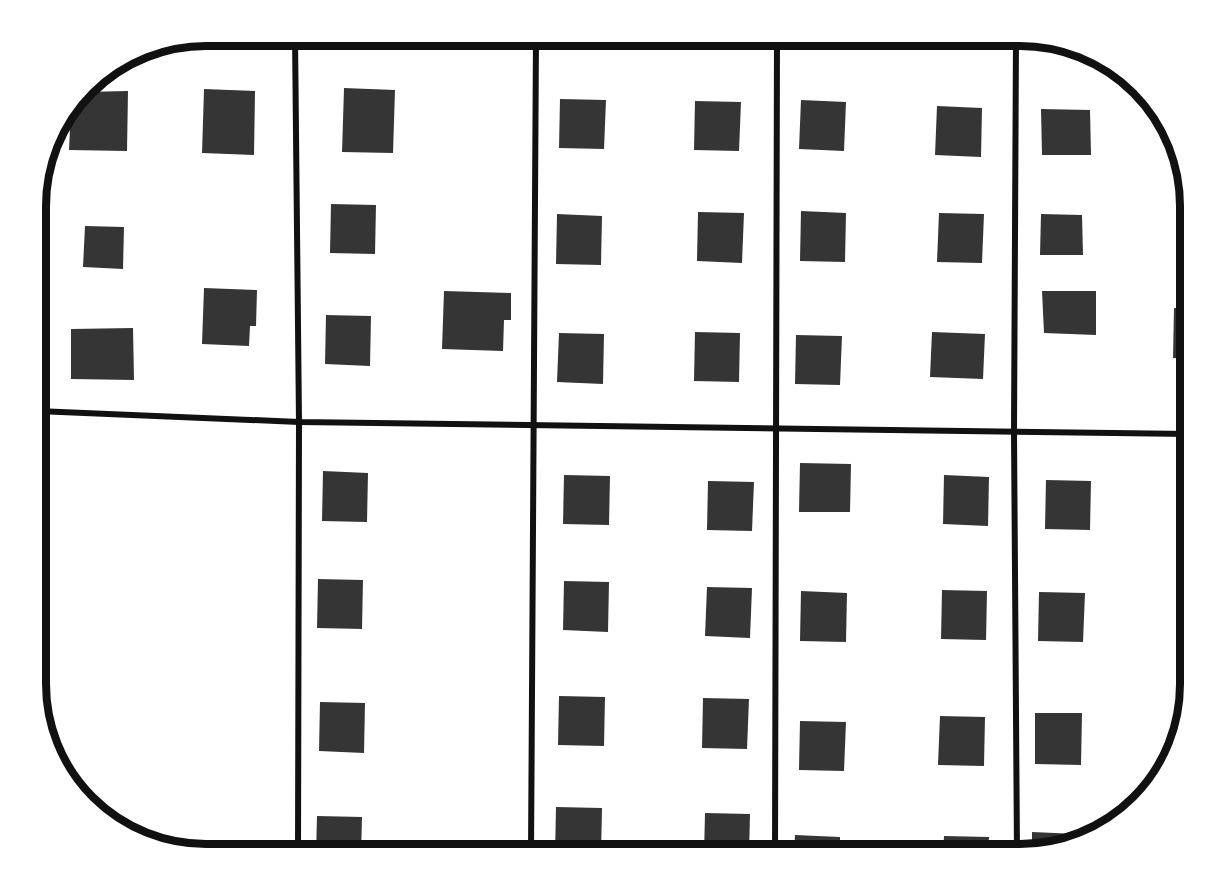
<svg xmlns="http://www.w3.org/2000/svg" width="1226" height="891" viewBox="0 0 1226 891" font-family="'DejaVu Sans',sans-serif">
<style>
.building{fill:#353535}
.lines{fill:none;stroke-linecap:round;stroke-linejoin:round}
.minor{stroke:#111;stroke-width:6}
.rim{fill:none;stroke:#111;stroke-width:8}
</style>
<rect width="100%" height="100%" fill="#fff"/>
<!-- building -->
<g class="building">
<path d="M 344,88 L 395,90 L 393,153 L 342,152 Z"/>
<path d="M 204,89 L 255,91 L 254,155 L 202,153 Z"/>
<path d="M 128,91 L 127,151 L 69,150 L 71,106 L 83,92 Z"/>
<path d="M 560,99 L 606,100 L 604,149 L 559,148 Z"/>
<path d="M 801,100 L 846,102 L 844,151 L 799,149 Z"/>
<path d="M 695,101 L 741,102 L 739,151 L 694,150 Z"/>
<path d="M 937,106 L 982,108 L 981,157 L 935,155 Z"/>
<path d="M 1041,109 L 1090,110 L 1091,155 L 1042,155 Z"/>
<path d="M 1174,140 L 1175,140 L 1180,159 L 1174,159 Z"/>
<path d="M 331,204 L 376,205 L 375,254 L 330,253 Z"/>
<path d="M 801,211 L 846,213 L 845,262 L 800,261 Z"/>
<path d="M 698,212 L 744,213 L 742,263 L 697,261 Z"/>
<path d="M 939,213 L 984,214 L 982,263 L 937,262 Z"/>
<path d="M 557,214 L 602,216 L 601,265 L 556,264 Z"/>
<path d="M 1041,214 L 1082,215 L 1083,255 L 1040,255 Z"/>
<path d="M 85,226 L 124,227 L 123,269 L 83,267 Z"/>
<path d="M 204,288 L 257,290 L 256,326 L 250,326 L 249,346 L 202,344 Z"/>
<path d="M 444,291 L 511,293 L 511,320 L 504,320 L 503,351 L 442,349 Z"/>
<path d="M 1042,291 L 1096,291 L 1096,335 L 1044,333 Z"/>
<path d="M 1174,308 L 1190,309 L 1190,359 L 1173,358 Z"/>
<path d="M 326,315 L 371,316 L 370,366 L 325,364 Z"/>
<path d="M 133,328 L 134,380 L 71,379 L 71,329 Z"/>
<path d="M 695,332 L 740,333 L 739,382 L 694,381 Z"/>
<path d="M 932,332 L 985,334 L 983,379 L 930,377 Z"/>
<path d="M 559,333 L 604,334 L 603,384 L 557,382 Z"/>
<path d="M 796,335 L 842,336 L 840,385 L 795,384 Z"/>
<path d="M 800,463 L 851,464 L 850,512 L 799,512 Z"/>
<path d="M 323,471 L 368,473 L 367,522 L 322,521 Z"/>
<path d="M 564,475 L 610,476 L 609,525 L 563,524 Z"/>
<path d="M 944,475 L 989,477 L 988,526 L 943,524 Z"/>
<path d="M 1046,480 L 1091,481 L 1090,530 L 1045,529 Z"/>
<path d="M 708,481 L 754,482 L 752,531 L 707,530 Z"/>
<path d="M 1181,489 L 1190,489 L 1190,538 L 1179,538 Z"/>
<path d="M 318,579 L 363,580 L 362,629 L 317,628 Z"/>
<path d="M 564,581 L 609,582 L 608,632 L 563,630 Z"/>
<path d="M 707,587 L 752,588 L 750,638 L 705,636 Z"/>
<path d="M 942,590 L 987,591 L 986,640 L 941,639 Z"/>
<path d="M 801,591 L 847,593 L 846,642 L 800,641 Z"/>
<path d="M 1039,592 L 1085,593 L 1083,642 L 1038,641 Z"/>
<path d="M 1180,595 L 1190,595 L 1190,643 L 1181,644 Z"/>
<path d="M 559,696 L 605,697 L 604,746 L 558,745 Z"/>
<path d="M 703,698 L 749,699 L 747,749 L 702,748 Z"/>
<path d="M 320,702 L 365,703 L 364,753 L 319,751 Z"/>
<path d="M 1177,702 L 1187,703 L 1177,730 L 1176,730 Z"/>
<path d="M 1035,713 L 1082,713 L 1081,765 L 1035,764 Z"/>
<path d="M 940,716 L 985,717 L 984,766 L 938,765 Z"/>
<path d="M 800,721 L 846,722 L 844,771 L 799,770 Z"/>
<path d="M 556,807 L 602,808 L 601,855 L 555,855 Z"/>
<path d="M 705,813 L 750,814 L 749,855 L 704,855 Z"/>
<path d="M 317,816 L 362,817 L 361,855 L 316,855 Z"/>
<path d="M 1032,832 L 1078,834 L 1078,842 L 1032,852 Z"/>
<path d="M 795,835 L 840,837 L 840,855 L 794,855 Z"/>
<path d="M 944,836 L 989,837 L 988,855 L 943,855 Z"/>
</g>
<g class="lines">
<!-- minor -->
<g class="minor">
<path d="M 295,36 L 299,422 L 298,855"/>
<path d="M 1016,36 L 1014,432 L 1017,855"/>
<path d="M 37,411 L 299,422 L 1190,434"/>
<path d="M 37,707 L 40,178"/>
<path d="M 531,855 L 536,36"/>
<path d="M 775,855 L 777,36"/>
</g>
</g>
<!-- crop -->
<path d="M0 0H1226V891H0ZM206 46H1020A160 160 0 0 1 1180 206V684A160 160 0 0 1 1020 844H206A160 160 0 0 1 46 684V206A160 160 0 0 1 206 46Z" fill="#fff" fill-rule="evenodd"/>
<path class="rim" d="M206 46H1020A160 160 0 0 1 1180 206V684A160 160 0 0 1 1020 844H206A160 160 0 0 1 46 684V206A160 160 0 0 1 206 46Z"/>
</svg>
